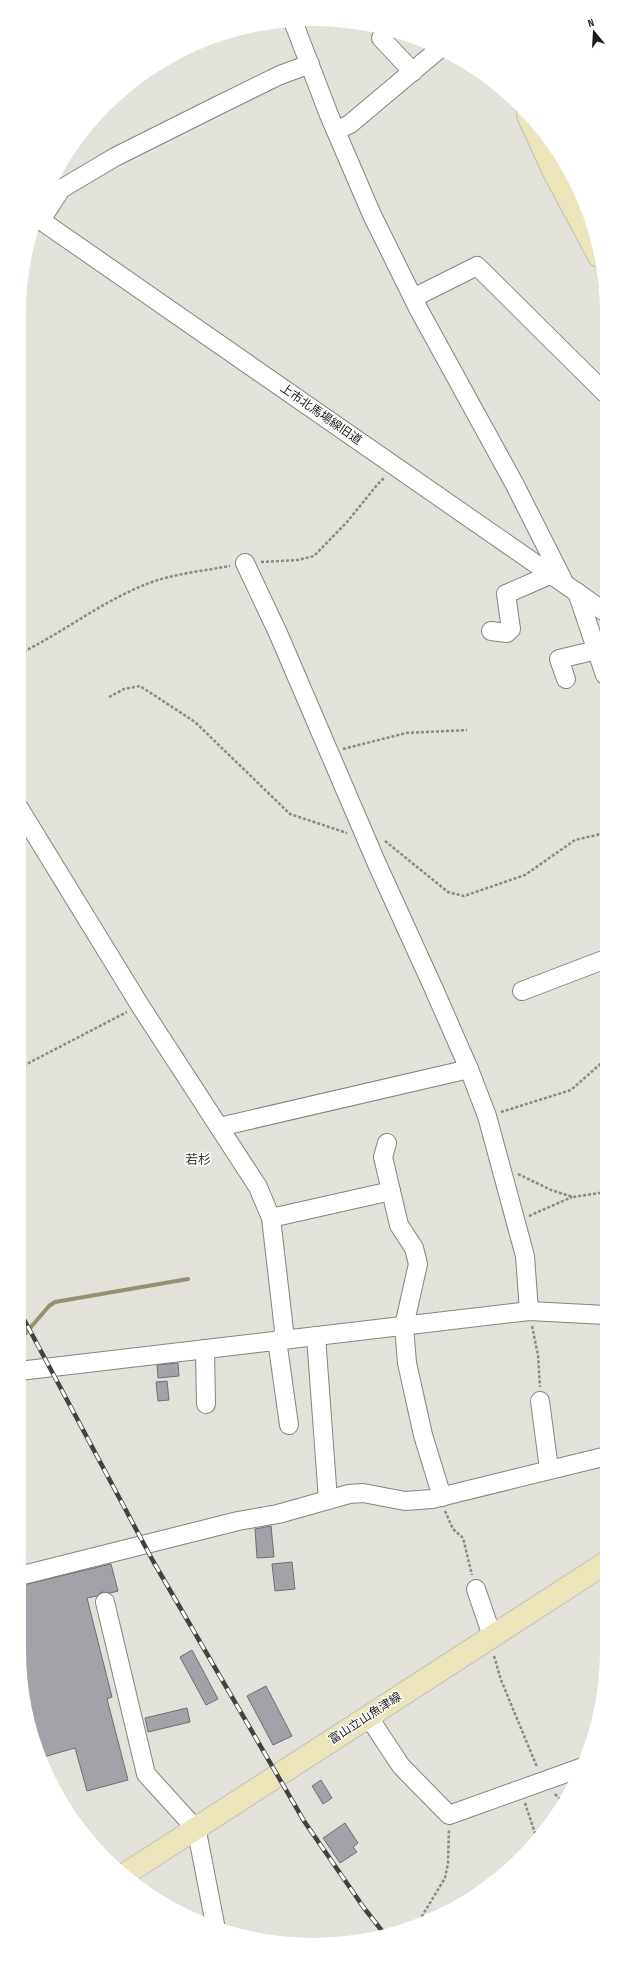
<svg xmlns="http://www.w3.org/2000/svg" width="626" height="1964" viewBox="0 0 626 1964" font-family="'Sofia Sans Condensed','Noto Sans JP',sans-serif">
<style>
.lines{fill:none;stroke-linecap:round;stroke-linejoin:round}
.stream{stroke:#969173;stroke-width:4}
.building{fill:#a1a3a9;stroke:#6d6f75}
.minor-casing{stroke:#85847e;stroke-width:20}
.major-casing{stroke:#bfbfbf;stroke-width:24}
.path{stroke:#8a8984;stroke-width:2.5;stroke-dasharray:3 2;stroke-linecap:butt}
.minor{stroke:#fff;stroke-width:18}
.major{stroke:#ece5b9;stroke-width:22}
.rail-casing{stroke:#41413e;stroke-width:4.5}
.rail{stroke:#fff;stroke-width:3;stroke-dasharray:9;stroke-linecap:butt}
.labels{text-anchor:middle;stroke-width:3;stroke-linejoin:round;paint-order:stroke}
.street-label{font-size:12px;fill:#1c1c1a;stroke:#fff}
.neighbourhood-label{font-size:13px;fill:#3a3934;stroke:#fff}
</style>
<rect width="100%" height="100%" fill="#e2e1da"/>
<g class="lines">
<!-- stream -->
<path class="stream" d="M 19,1341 L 49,1306 L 55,1302 L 188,1279"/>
</g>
<!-- building -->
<g class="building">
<path d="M 178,1363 L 179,1376 L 158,1378 L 157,1365 Z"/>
<path d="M 167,1381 L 169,1400 L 158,1401 L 156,1382 Z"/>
<path d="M 271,1526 L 274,1557 L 257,1558 L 255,1529 Z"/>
<path d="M 292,1562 L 295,1589 L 275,1591 L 272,1564 Z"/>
<path d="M 111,1564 L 118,1591 L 110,1593 L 102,1592 L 97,1596 L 87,1598 L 112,1697 L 107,1699 L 128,1780 L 87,1791 L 75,1748 L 40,1758 L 25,1708 L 19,1651 L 19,1586 Z"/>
<path d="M 192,1650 L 218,1699 L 206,1705 L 180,1657 Z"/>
<path d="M 266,1686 L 292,1736 L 273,1745 L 247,1696 Z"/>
<path d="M 187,1708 L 190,1722 L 148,1732 L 145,1718 Z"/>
<path d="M 321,1780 L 332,1798 L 323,1804 L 312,1786 Z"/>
<path d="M 345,1823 L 358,1843 L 353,1847 L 357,1852 L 340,1863 L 323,1838 Z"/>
</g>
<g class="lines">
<!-- minor casing -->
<g class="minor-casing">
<g id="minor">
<path d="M 293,21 L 329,115 L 372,215 L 419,310 L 515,485 L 563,580"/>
<path d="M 381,38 L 413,72"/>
<path d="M 336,131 L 350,124 L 438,50"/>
<path d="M 36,217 L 605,612"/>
<path d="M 41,220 L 61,189 L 115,157 L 217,106 L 280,75 L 310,64"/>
<path d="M 413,298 L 477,266 L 605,393"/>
<path d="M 245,563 L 278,633 L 377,864 L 433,987 L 469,1069 L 487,1116 L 525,1256 L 529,1311"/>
<path d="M 577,592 L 605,675"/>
<path d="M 491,631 L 507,633 L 511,629 L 506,594 L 552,574"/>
<path d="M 566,679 L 559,659 L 597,650"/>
<path d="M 19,808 L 141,1007 L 258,1187 L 271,1218 L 285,1339"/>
<path d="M 522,991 L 606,959"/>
<path d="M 219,1127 L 469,1069"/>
<path d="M 387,1143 L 383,1157 L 399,1225 L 414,1248 L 418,1264 L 404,1326 L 407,1363 L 423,1435 L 442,1497"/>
<path d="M 271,1218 L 391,1191"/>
<path d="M 316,1336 L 328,1500"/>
<path d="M 277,1340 L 289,1425"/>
<path d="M 205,1349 L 206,1404"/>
<path d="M 19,1371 L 529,1311 L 606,1315"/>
<path d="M 540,1401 L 549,1469"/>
<path d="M 19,1576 L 238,1521 L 278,1514 L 349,1494 L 363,1493 L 405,1501 L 432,1499 L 607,1456"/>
<path d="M 476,1589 L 492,1636"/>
<path d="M 105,1602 L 146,1774 L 195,1828 L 198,1837 L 215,1924"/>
<path d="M 368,1716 L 401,1766 L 449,1815 L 583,1767"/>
</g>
</g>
<!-- major casing -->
<g class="major-casing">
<g id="major">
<path d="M 528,115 L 553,170 L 599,256"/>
<path d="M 124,1875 L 607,1562"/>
</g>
</g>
<!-- path -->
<g class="path">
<path d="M 261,562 L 298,560 L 314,556 L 347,522 L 377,485 L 384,478"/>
<path d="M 19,654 C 62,633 100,603 144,585 C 171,574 202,571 230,566"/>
<path d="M 109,697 L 124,689 L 140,686 L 195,722 L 290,814 L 347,833"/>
<path d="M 343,749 L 406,733 L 467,730"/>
<path d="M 385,841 L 448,892 L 464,896 L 525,875 L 575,840 L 605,833"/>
<path d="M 19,1068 L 127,1012"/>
<path d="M 501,1112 L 571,1090 L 606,1059"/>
<path d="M 518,1174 L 551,1190 L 573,1197 L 606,1192"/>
<path d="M 529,1216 L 572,1197"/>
<path d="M 532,1326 L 538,1355 L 540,1387"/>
<path d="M 445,1511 L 453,1529 L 463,1538 L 472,1575"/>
<path d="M 494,1656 L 501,1680 L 537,1767"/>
<path d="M 555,1794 L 561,1800 L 563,1804"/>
<path d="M 525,1803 L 537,1839"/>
<path d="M 419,1921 L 445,1878 L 448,1863 L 449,1829"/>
</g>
<!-- minor -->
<use href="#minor" class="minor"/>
<!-- major -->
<use href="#major" class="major"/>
<!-- rail casing -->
<g class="rail-casing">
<path id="rail" d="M 19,1310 L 153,1561 L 304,1821 L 364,1908 L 386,1936"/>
</g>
<!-- rail -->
<use href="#rail" class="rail"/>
</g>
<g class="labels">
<!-- street labels -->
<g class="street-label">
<text transform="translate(321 414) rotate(35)" y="4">上市北馬場線旧道</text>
<text transform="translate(365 1718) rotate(-33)" y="4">富山立山魚津線</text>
</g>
<!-- neighbourhood labels -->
<g class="neighbourhood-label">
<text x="198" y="1164">若杉</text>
</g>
</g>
<!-- crop -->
<path d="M0 0H626V1964H0ZM313 26H313A287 287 0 0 1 600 313V1651A287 287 0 0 1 313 1938H313A287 287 0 0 1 26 1651V313A287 287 0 0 1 313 26Z" fill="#fff" fill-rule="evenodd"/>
<!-- north arrow -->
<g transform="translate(594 32) rotate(342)" stroke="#ffffff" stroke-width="3" paint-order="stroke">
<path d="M0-3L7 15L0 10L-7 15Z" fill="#1c1c1a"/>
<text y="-6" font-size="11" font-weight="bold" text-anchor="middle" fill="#1c1c1a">N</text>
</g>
</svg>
